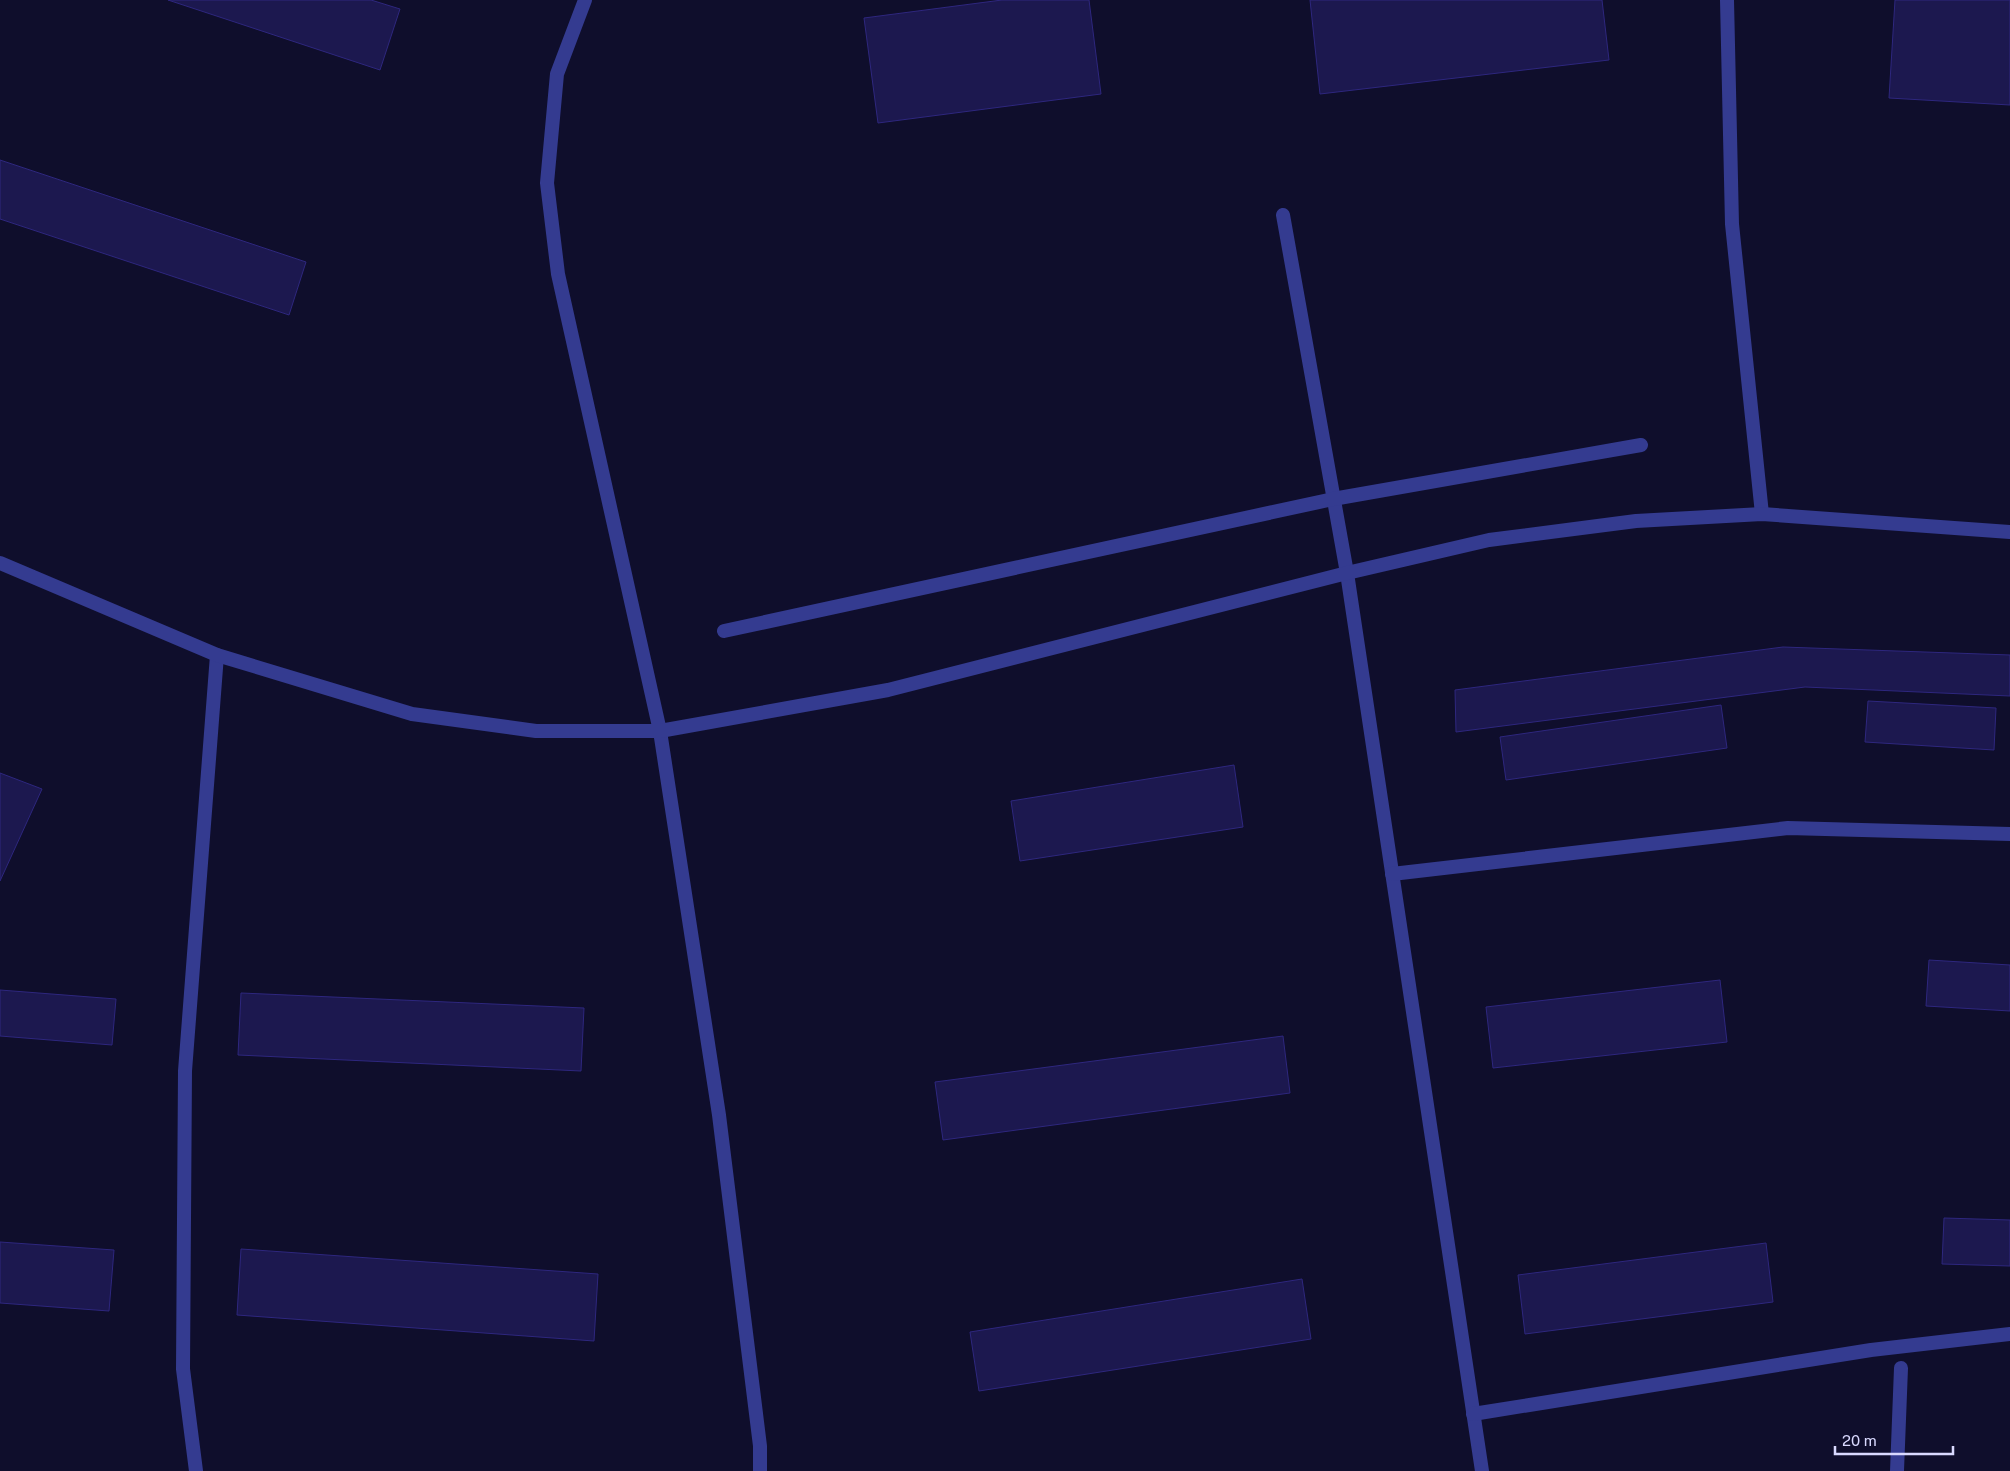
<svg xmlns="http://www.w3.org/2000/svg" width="2010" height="1471" viewBox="0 0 2010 1471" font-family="'Public Sans',sans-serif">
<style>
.building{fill:#1c184f;stroke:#2e277e}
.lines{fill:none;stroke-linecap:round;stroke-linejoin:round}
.service{stroke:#343b90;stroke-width:14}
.minor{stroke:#343b90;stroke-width:14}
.tertiary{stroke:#343b90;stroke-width:14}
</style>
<rect width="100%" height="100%" fill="#0f0e2c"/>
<!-- building -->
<g class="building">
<path d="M 168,0 L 371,0 L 400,9 L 380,70 Z"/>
<path d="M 1002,0 L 1089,0 L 1101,94 L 878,123 L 864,18 Z"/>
<path d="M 1310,0 L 1602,0 L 1609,60 L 1320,94 Z"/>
<path d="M 1895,0 L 2010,0 L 2010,105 L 1889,98 Z"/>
<path d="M 0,160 L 306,262 L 289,315 L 0,219 Z"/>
<path d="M 1783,647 L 2010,655 L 2010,696 L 1805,687 L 1456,732 L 1455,690 Z"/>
<path d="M 1868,701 L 1996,708 L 1994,750 L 1865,742 Z"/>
<path d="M 1721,705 L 1727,748 L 1506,780 L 1500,737 Z"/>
<path d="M 1234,765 L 1243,827 L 1020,861 L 1011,801 Z"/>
<path d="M 0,773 L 42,789 L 0,881 Z"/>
<path d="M 1929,960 L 2010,965 L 2010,1011 L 1926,1006 Z"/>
<path d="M 1720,980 L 1727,1042 L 1493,1068 L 1486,1007 Z"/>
<path d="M 0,990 L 116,999 L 112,1045 L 0,1036 Z"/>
<path d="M 241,993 L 584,1008 L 581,1071 L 238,1055 Z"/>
<path d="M 1283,1036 L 1290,1093 L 943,1140 L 935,1082 Z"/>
<path d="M 1944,1218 L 2010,1220 L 2010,1266 L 1942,1264 Z"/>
<path d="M 0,1242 L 114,1250 L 109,1311 L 0,1303 Z"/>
<path d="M 1766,1243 L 1773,1302 L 1525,1334 L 1518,1275 Z"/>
<path d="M 241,1249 L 598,1274 L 594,1341 L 237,1315 Z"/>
<path d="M 1302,1279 L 1311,1339 L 979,1391 L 970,1332 Z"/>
</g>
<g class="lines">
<!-- service -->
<g class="service">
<path d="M 1283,215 L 1347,573 L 1482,1471"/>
<path d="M 724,631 L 1333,499 L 1641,445"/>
<path d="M 1392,874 L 1788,828 L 2010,834"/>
<path d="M 1473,1414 L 1871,1350 L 2010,1334"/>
<path d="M 196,1471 L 183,1369 L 185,1071 L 217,655"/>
<path d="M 1897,1471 L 1901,1368"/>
</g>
<!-- minor -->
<g class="minor">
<path d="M 585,0 L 557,74 L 547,183 L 558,274 L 660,731 L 719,1115 L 760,1446 L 760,1471"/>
<path d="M 1727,0 L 1732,224 L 1762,514"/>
</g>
<!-- tertiary -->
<path class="tertiary" d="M 0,563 L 217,655 L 412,714 L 536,731 L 660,731 L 888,690 L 1347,573 L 1489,540 L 1636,521 L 1762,514 L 2010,532"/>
</g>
<!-- scale -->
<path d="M1835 1446v8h118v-8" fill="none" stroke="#d9d9ff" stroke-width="2.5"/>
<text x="1842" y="1446" font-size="15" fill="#d9d9ff" stroke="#0f0e2c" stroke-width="4" paint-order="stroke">20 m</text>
</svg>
